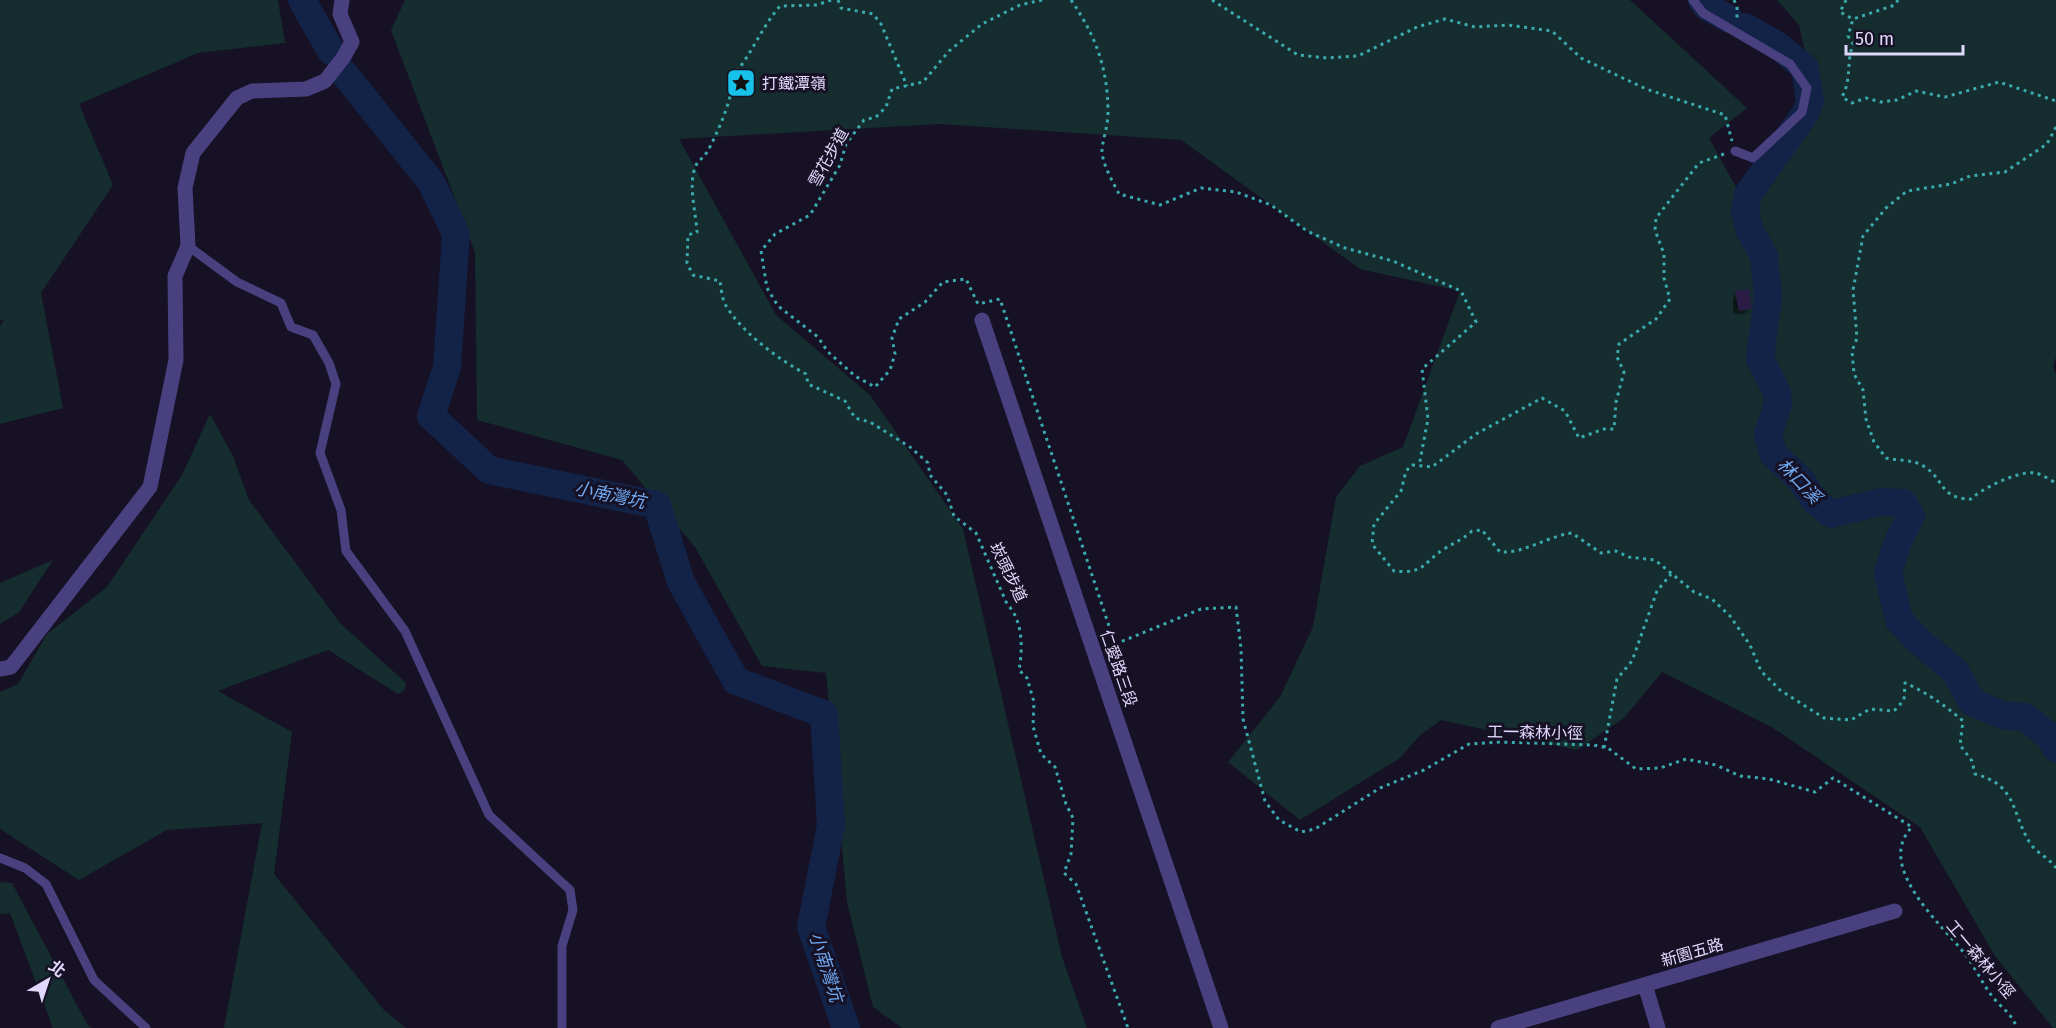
<svg xmlns="http://www.w3.org/2000/svg" width="2056" height="1028" viewBox="0 0 2056 1028" font-family="'Fira Sans','Noto Sans TC',sans-serif">
<style>
.green{fill:#152d2e}
.lines{fill:none;stroke-linecap:round;stroke-linejoin:round}
.river{stroke:#132247;stroke-width:28}
.building{fill:#2a1f44;filter:url(#shadow)}
.path{stroke:#3baaad;stroke-width:3;stroke-dasharray:3 4.5;stroke-linecap:butt}
.lane{stroke:#49417f;stroke-width:9}
.street{stroke:#49417f;stroke-width:15}
.labels{text-anchor:middle;stroke-width:6;stroke-linejoin:round;paint-order:stroke}
.poi-label{font-size:16px;fill:#e0d8fc;stroke:#161125;text-anchor:start}
.street-label{font-size:16px;fill:#e0d8fc;stroke:#161125}
.water-label{font-size:18px;font-style:italic;fill:#70aaf2;stroke:#161125}
</style>
<defs>
<filter id="shadow"><feDropShadow dx="-5.5" dy="5.5" stdDeviation="3" flood-color="#0009"/></filter>
</defs>
<rect width="100%" height="100%" fill="#161125"/>
<!-- green -->
<g class="green">
<path d="M 0,0 L 278,0 L 285,43 L 198,53 L 79,104 L 113,185 L 41,293 L 63,408 L 0,424 L 0,326 L 4,320 L 0,320 Z"/>
<path d="M 405,0 L 1630,0 L 1747,108 L 1709,138 L 1736,187 L 1819,113 L 1799,25 L 1777,0 L 2056,0 L 2056,357 L 2053,366 L 2056,374 L 2056,1028 L 2053,1028 L 1995,956 L 1920,827 L 1773,728 L 1662,672 L 1624,718 L 1577,750 L 1441,720 L 1420,735 L 1400,758 L 1300,820 L 1228,762 L 1280,697 L 1313,627 L 1336,497 L 1360,466 L 1403,447 L 1460,291 L 1360,269 L 1181,140 L 940,124 L 679,139 L 776,315 L 870,395 L 963,529 L 1062,957 L 1087,1028 L 902,1028 L 873,1007 L 847,902 L 826,673 L 762,666 L 695,547 L 622,460 L 477,420 L 475,252 L 391,30 Z"/>
<path d="M 210,414 L 233,456 L 249,500 L 340,623 L 406,683 L 404,691 L 398,694 L 328,650 L 218,691 L 292,732 L 274,874 L 384,1010 L 406,1028 L 224,1028 L 262,823 L 167,830 L 79,880 L 0,829 L 0,692 L 18,684 L 47,634 L 107,587 L 182,475 Z"/>
<path d="M 53,560 L 19,612 L 0,624 L 0,583 Z"/>
<path d="M 0,882 L 12,883 L 87,1024 L 91,1028 L 53,1028 L 10,913 L 0,914 Z"/>
</g>
<g class="lines">
<!-- river -->
<g class="river">
<path d="M 302,0 L 331,51"/>
<path d="M 1702,0 L 1706,6 L 1729,19"/>
<path d="M 1745,27 L 1777,45 L 1805,68 L 1810,101 L 1805,114 L 1748,194 L 1745,211 L 1750,231 L 1764,256 L 1768,296 L 1760,359 L 1777,392 L 1778,404 L 1768,434 L 1773,454 L 1801,480 L 1815,501 L 1831,514 L 1880,502 L 1903,503 L 1911,516 L 1897,544 L 1888,572 L 1899,620 L 1917,639 L 1955,671 L 1972,702 L 2002,715 L 2025,717 L 2049,736 L 2056,748"/>
<path d="M 343,72 L 431,182 L 456,234 L 447,367 L 431,416 L 489,470 L 657,505 L 681,582 L 736,681 L 824,714 L 831,825 L 811,927 L 846,1028"/>
</g>
</g>
<!-- building -->
<path class="building" d="M 1749,289 L 1752,308 L 1739,311 L 1735,291 Z"/>
<g class="lines">
<!-- path -->
<g class="path">
<path d="M 831,0 L 817,5 L 780,6 C 761,28 751,56 732,77 C 735,94 716,137 707,152 C 702,160 696,161 694,171 C 689,188 696,214 697,232 L 688,235 L 687,263 L 693,275 L 720,281 C 721,288 722,298 725,304 C 740,331 779,360 806,374 L 808,384 L 845,401 L 855,418 L 870,422 L 910,447 L 928,463 L 930,475 L 947,495 L 954,516 L 976,533 L 1007,604 C 1023,620 1023,649 1019,670 L 1027,678 L 1034,702 L 1033,726 L 1041,754 L 1055,767 L 1066,804 L 1073,818 L 1071,854 L 1064,873 L 1076,884 L 1128,1028"/>
<path d="M 838,0 L 841,8 L 873,14 L 881,24 L 907,86"/>
<path d="M 1042,0 L 1020,5 L 982,24 L 949,51 L 923,82 L 892,89 L 886,107 L 876,117 L 864,120 L 846,144 L 840,165 L 810,215 L 775,234 L 761,251 L 767,288 L 778,306 L 818,337 L 828,352 L 855,376 L 875,387 L 890,370 L 895,354 L 892,338 L 899,319 L 925,302 L 943,282 L 966,279 L 978,304 L 1000,299 L 1115,644"/>
<path d="M 1071,0 C 1096,36 1108,69 1108,113 C 1108,126 1103,138 1102,150 C 1102,164 1113,182 1119,194 L 1160,205 L 1201,188 L 1236,192 L 1271,205 L 1307,231 L 1345,248 L 1393,261 L 1461,291 L 1476,322 L 1422,369 L 1428,419 L 1419,466"/>
<path d="M 1212,0 L 1298,55 L 1327,58 L 1358,56 L 1417,27 L 1445,19 L 1475,27 L 1508,25 L 1552,31 L 1581,58 L 1646,89 L 1725,115 L 1732,141"/>
<path d="M 1734,0 L 1737,7 L 1737,21"/>
<path d="M 1846,0 L 1840,12 L 1853,19"/>
<path d="M 1898,0 L 1895,5 L 1853,19 L 1848,36 L 1853,44 C 1846,63 1852,78 1842,97 L 1852,103 L 1866,98 L 1881,102 L 1897,100 L 1916,91 L 1945,97 L 1999,82 L 2056,101"/>
<path d="M 2056,127 L 2047,144 L 2005,172 L 1970,176 L 1951,184 L 1907,191 L 1886,208 L 1863,236 L 1853,290 L 1857,338 L 1852,351 L 1854,374 L 1863,390 L 1866,419 L 1874,442 L 1886,458 C 1895,460 1905,460 1914,462 C 1946,472 1935,499 1971,499 C 1981,489 2019,470 2035,473 C 2042,474 2050,480 2056,483"/>
<path d="M 1724,154 L 1699,163 L 1656,218 L 1655,230 L 1664,254 L 1664,278 L 1670,299 L 1656,319 L 1619,344 L 1617,357 L 1624,372 L 1616,402 L 1614,429 L 1604,429 L 1579,438 L 1565,411 L 1542,398 L 1476,434 L 1432,467 L 1412,465 L 1406,471 L 1401,491 L 1374,524 L 1372,544 L 1394,571 C 1426,574 1422,563 1444,549 C 1455,542 1462,540 1472,531 L 1482,530 L 1500,552 C 1526,553 1545,537 1572,533 L 1601,553 L 1616,551 L 1629,557 L 1655,560 L 1694,592 L 1712,599 L 1730,616 L 1750,645 L 1761,671 L 1780,690 L 1824,718 L 1851,720 L 1870,709 L 1894,711 L 1904,700 L 1905,683 C 1926,692 1946,706 1963,721 L 1960,745 L 1972,761 L 1975,774 C 2019,785 2011,816 2032,846 C 2039,854 2050,859 2056,868"/>
<path d="M 1108,647 L 1201,609 L 1236,607 L 1241,648 L 1243,719 L 1265,801 L 1279,820 L 1301,832 L 1315,829 L 1380,788 L 1424,770 L 1469,744 L 1500,742 L 1593,745 L 1608,748 L 1636,769 L 1660,768 L 1686,759 L 1716,765 L 1740,776 L 1769,779 L 1815,792 L 1833,778 L 1912,827 C 1874,866 1942,925 1965,954 C 1975,967 1982,983 1992,996 C 2002,1009 2010,1011 2017,1028"/>
<path d="M 1604,748 L 1617,679 L 1632,661 L 1657,591 L 1671,574"/>
</g>
<!-- lane -->
<g class="lane">
<path d="M 1693,0 L 1703,13 L 1790,64 L 1807,88 L 1802,112 L 1753,158 L 1735,151"/>
<path d="M 188,246 L 237,282 L 281,303 L 291,327 L 313,335 L 329,363 L 336,384 L 320,453 L 341,510 L 346,551 L 405,631 L 489,815 L 570,890 L 573,910 L 562,946 L 562,1028"/>
<path d="M 0,858 L 25,868 L 46,884 L 94,980 L 146,1028"/>
</g>
<!-- street -->
<g class="street">
<path d="M 982,320 L 1221,1028"/>
<path d="M 0,669 L 11,667 L 150,487 L 176,360 L 175,276 L 188,246 L 185,188 L 193,153 L 237,98 L 252,91 L 306,89 L 325,81 L 343,58 L 352,42 L 340,14 L 342,0"/>
<path d="M 1645,985 L 1658,1028"/>
<path d="M 1498,1028 L 1895,911"/>
</g>
</g>
<!-- icons -->
<defs>
<g id="sight-square" transform="scale(1.5)"><rect x="-9" y="-9" width="18" height="18" rx="4" fill="#16c1ea" stroke="#161125"/><path d="M0-6L1.8-2.2L6-1.7L2.9 1.2L3.7 5.4L0 3.3L-3.7 5.4L-2.9 1.2L-6-1.7L-1.8-2.2Z" fill="#111"/></g>
</defs>
<g fill-rule="evenodd">
<use href="#sight-square" x="741" y="83"/>
</g>
<g class="labels">
<!-- poi labels -->
<g class="poi-label">
<text x="762" y="89">打鐵潭嶺</text>
</g>
<!-- street labels -->
<g class="street-label">
<text transform="translate(828 157) rotate(-61)" y="6">雪花步道</text>
<text transform="translate(1009 572) rotate(64)" y="6">崁頭步道</text>
<text transform="translate(1119 668) rotate(71)" y="6">仁愛路三段</text>
<text transform="translate(1535 732) rotate(1)" y="6">工一森林小徑</text>
<text transform="translate(1692 952) rotate(-16)" y="6">新園五路</text>
<text transform="translate(1981 959) rotate(50)" y="6">工一森林小徑</text>
</g>
<!-- water labels -->
<g class="water-label">
<text transform="translate(1799 481) rotate(46)" y="6">林口溪</text>
<text transform="translate(610 495) rotate(12)" y="6">小南灣坑</text>
<text transform="translate(826 967) rotate(72)" y="6">小南灣坑</text>
</g>
</g>
<!-- north arrow -->
<g transform="translate(48 980) rotate(39)" stroke="#161125" stroke-width="4.5" paint-order="stroke">
<path d="M0-4.5L10 22L0 15L-10 22Z" fill="#e0d8fc"/>
<text y="-9" font-size="16" font-weight="bold" text-anchor="middle" fill="#e0d8fc">北</text>
</g>
<!-- scale -->
<path d="M1846 45v9h117v-9" fill="none" stroke="#e0d8fc" stroke-width="3"/>
<text x="1855" y="45" font-size="18" fill="#e0d8fc" stroke="#161125" stroke-width="4.5" paint-order="stroke">50 m</text>
</svg>
